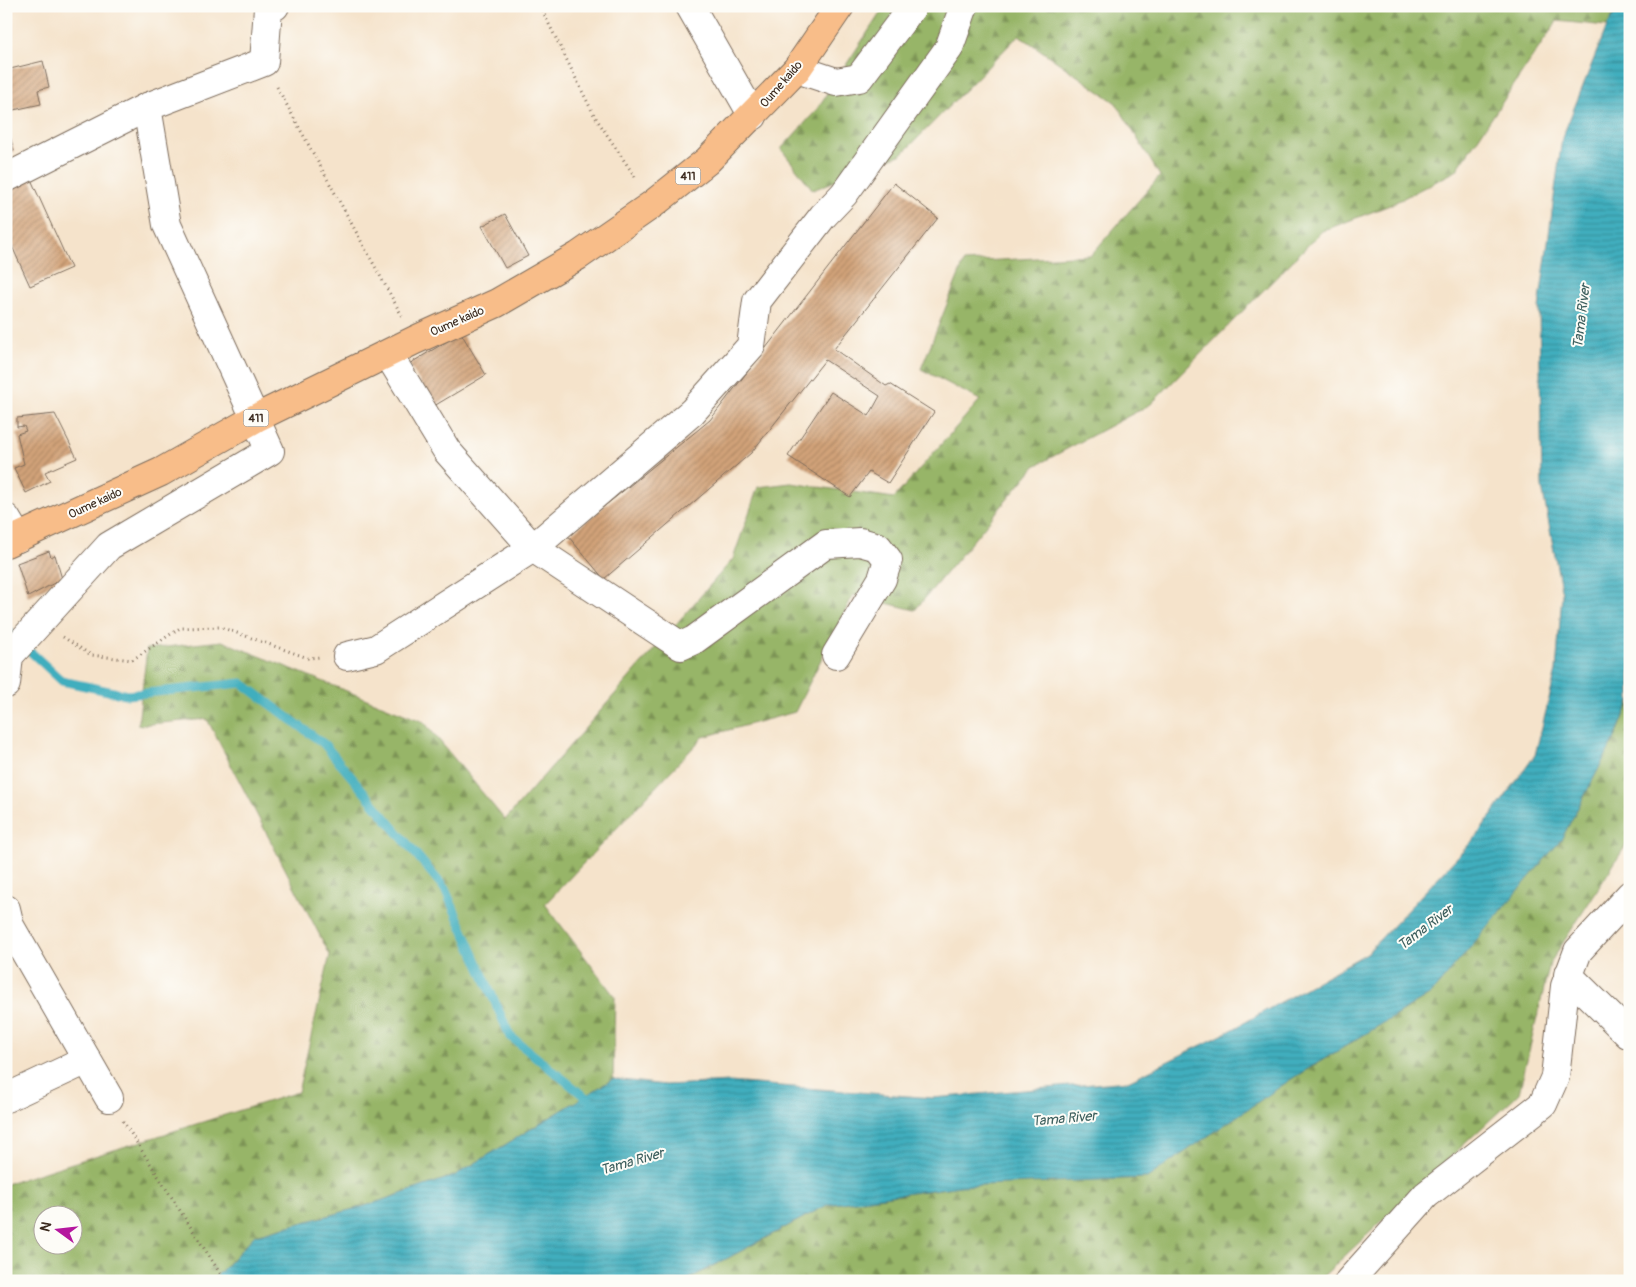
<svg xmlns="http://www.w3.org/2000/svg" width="1636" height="1287" viewBox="0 0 1636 1287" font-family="Pangolin,sans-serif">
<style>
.forest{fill:url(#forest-firs);stroke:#697043;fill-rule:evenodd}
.water{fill:url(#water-rules);stroke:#3e6c6e}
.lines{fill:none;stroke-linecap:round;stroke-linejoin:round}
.stream{stroke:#41aebe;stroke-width:9}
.building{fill:url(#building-hatch)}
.minor-casing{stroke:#7c6b5b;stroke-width:30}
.highway-casing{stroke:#7c6b5b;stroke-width:30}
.path{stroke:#7c6b5b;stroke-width:3;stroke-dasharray:1 4;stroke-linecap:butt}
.minor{stroke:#fff;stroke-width:28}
.highway{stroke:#f8bd89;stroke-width:28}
.labels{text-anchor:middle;stroke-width:4;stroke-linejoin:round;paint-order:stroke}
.shield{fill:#fdfcf7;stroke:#75695f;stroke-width:1}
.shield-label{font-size:11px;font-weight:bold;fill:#3b2a1e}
.street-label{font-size:12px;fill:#3b2a1e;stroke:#fdfcf7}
.water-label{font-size:14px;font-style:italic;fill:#3d5f5e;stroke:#fdfcf7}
</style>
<defs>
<pattern id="forest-firs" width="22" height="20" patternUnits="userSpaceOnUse" patternTransform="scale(1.25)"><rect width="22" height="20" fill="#97b568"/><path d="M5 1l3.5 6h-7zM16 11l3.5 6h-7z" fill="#7c9355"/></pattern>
<pattern id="water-rules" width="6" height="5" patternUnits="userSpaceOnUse" patternTransform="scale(1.25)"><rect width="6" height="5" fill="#41aebe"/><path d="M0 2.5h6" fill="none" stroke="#388e9a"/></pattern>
<pattern id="building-hatch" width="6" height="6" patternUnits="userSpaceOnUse" patternTransform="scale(1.25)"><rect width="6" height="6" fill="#d2a379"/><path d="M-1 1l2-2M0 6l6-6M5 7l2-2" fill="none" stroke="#ac8563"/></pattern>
</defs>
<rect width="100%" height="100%" fill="#fdfcf7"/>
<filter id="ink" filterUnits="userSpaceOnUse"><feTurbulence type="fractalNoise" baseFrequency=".02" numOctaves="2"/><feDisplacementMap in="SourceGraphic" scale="10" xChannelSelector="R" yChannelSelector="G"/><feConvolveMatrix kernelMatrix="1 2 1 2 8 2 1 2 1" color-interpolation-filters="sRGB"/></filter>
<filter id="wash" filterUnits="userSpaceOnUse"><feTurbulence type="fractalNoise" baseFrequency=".0096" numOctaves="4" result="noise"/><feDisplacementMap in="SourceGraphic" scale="20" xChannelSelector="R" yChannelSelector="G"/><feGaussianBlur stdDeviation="1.12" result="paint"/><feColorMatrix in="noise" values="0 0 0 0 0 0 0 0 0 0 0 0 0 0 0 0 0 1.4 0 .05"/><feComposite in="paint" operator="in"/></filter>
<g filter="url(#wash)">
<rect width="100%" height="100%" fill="#f5e3cb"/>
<!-- forest -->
<g class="forest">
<path d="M 885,6 L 1619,6 L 1607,26 L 1557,21 L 1456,171 L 1390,205 L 1322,231 L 1151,404 L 1035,466 L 915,610 L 853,595 L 795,712 L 703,737 L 545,904 L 615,997 L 613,1079 L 454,1176 L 365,1206 L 255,1235 L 212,1281 L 6,1281 L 6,1184 L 298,1092 L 330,955 L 207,719 L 138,725 L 147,649 L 222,641 L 424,722 L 505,820 L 733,559 L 758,487 L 791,483 L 894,498 L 980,400 L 921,369 L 964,262 L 1091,255 L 1160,176 L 1116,103 L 1019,35 L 902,154 L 813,190 L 781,149 L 815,112 ZM 42,1214 L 72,1214 L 72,1244 L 42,1244 Z"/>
<path d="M 1630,701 L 1630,839 L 1550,963 L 1519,1093 L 1318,1281 L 685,1281 L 827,1205 L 960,1186 L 1293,1078 L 1431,994 L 1616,736 Z"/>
</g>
<!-- water -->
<path class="water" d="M 1619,6 L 1630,6 L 1630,701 L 1616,736 L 1561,840 L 1431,994 L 1293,1078 L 1147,1178 L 960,1186 L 827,1205 L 685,1281 L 212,1281 L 255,1235 L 365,1206 L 454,1176 L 613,1079 L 665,1085 L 730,1082 L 933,1098 L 1128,1081 L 1228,1032 L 1367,953 L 1476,837 L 1535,755 L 1556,671 L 1562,594 L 1542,487 L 1539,308 L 1562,138 L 1607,26 Z"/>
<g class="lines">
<!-- stream -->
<path class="stream" d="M 6,629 L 62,681 L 127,695 L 242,683 L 324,744 L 445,889 L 510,1036 L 594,1104"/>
</g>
<g id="blocks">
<!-- building -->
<g class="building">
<path d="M 43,61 L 49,87 L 38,90 L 41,104 L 9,111 L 6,97 L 6,70 Z"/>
<path d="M 6,121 L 14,151 L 6,153 Z"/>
<path d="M 29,175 L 71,268 L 30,286 L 6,233 L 6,186 Z"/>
<path d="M 894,183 L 938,218 L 834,349 L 886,386 L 890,384 L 934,412 L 888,483 L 869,472 L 850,497 L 788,456 L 831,392 L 869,416 L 880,396 L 825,360 L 751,453 L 604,579 L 568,536 L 710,420 Z"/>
<path d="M 505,214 L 528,256 L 505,268 L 482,226 Z"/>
<path d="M 461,333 L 486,375 L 434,406 L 409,364 Z"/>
<path d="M 55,414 L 77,458 L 45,472 L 50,481 L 26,493 L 14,468 L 24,464 L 17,434 L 26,431 L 24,426 L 17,427 L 17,418 Z"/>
<path d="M 49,551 L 51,557 L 55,555 L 62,579 L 28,597 L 17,563 Z"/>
</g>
</g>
</g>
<g filter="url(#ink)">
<use href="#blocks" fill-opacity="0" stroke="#7c6b5b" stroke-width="1"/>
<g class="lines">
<!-- minor casing -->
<g class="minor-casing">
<g id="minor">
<path d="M 690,6 L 753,116"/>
<path d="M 797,69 L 836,82 L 859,78 L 913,6"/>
<path d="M 6,178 L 147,107"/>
<path d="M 388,354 L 447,451 L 533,548 L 681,646 L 694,640 L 826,544 L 860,542 L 878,547 L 888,560 L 882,579 L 836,655"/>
<path d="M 6,518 L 18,538"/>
<path d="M 347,656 L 376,649 L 533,548 L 692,412 L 751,346 L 757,301 L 823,216 L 844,194 L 949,48 L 964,6"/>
<path d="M 6,684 L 9,656 L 109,546 L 270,451 L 167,225 L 147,107 L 264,62 L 268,8 L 275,6"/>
<path d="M 6,909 L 10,926 L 109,1098"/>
<path d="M 1568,975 L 1628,1034"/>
<path d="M 6,1098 L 87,1060"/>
<path d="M 1349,1281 L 1426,1195 L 1543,1104 L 1555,1077 L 1565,986 L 1578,951 L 1630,895"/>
</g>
</g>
<!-- highway casing -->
<g class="highway-casing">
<path id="highway" d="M 6,543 L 161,472 L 256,418 L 415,340 L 497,303 L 578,256 L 653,204 L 707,161 L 797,69 L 840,6"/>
</g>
<!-- path -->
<g class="path">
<path d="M 540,6 L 594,115 L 637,180"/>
<path d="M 277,87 L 402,316"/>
<path d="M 63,637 L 91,655 L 132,660 L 180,628 L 220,627 L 308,658 L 320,657"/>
<path d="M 123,1121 L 225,1281"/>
</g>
<!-- minor -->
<use href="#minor" class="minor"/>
<!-- highway -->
<use href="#highway" class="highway"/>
</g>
</g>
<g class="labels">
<!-- shield labels -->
<g class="shield">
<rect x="675.5" y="167.5" width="25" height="17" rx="4"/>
<rect x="243.5" y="409.5" width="25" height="17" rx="4"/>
</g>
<g class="shield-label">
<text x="688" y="180">411</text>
<text x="256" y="422">411</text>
</g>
<!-- street labels -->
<g class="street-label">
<text transform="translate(781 84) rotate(-49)" y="4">Oume kaido</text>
<text transform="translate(457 321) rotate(-24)" y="4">Oume kaido</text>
<text transform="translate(95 503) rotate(-25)" y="4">Oume kaido</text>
</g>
<!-- water labels -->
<g class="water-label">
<text transform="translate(1581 316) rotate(-83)" y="5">Tama River</text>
<text transform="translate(1425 927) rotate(-37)" y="5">Tama River</text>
<text transform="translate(1064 1118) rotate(-5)" y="5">Tama River</text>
<text transform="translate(632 1161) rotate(-16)" y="5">Tama River</text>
</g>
</g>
<!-- margin -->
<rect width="1636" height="1287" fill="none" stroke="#fdfcf7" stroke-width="25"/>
<!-- north arrow -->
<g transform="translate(58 1230) rotate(285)"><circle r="24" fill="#fdfcf7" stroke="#afa8a0"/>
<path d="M0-4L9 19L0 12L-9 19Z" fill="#b5179e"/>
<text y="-8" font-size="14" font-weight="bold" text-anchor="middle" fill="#3b2a1e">N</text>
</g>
</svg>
